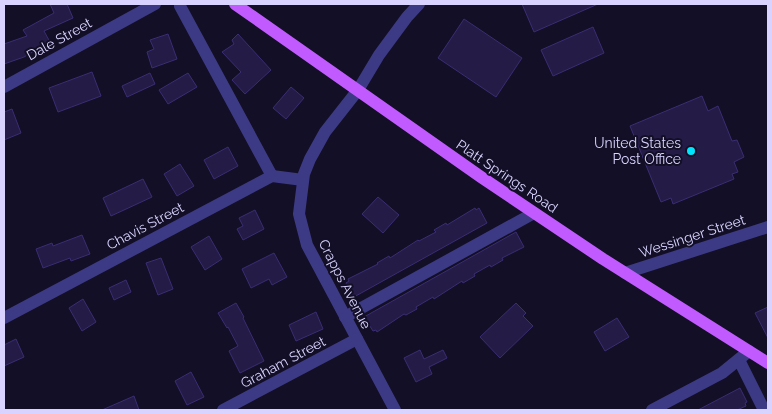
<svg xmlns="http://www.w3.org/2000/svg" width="772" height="414" viewBox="0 0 772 414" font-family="Raleway,sans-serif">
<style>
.building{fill:#241b47;stroke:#3b2d73}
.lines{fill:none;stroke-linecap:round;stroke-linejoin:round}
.minor{stroke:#3d3a85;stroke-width:12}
.major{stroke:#c25bff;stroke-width:12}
.poi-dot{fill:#00e5ff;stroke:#130f26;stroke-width:2}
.labels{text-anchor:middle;stroke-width:4;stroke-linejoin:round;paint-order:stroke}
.street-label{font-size:14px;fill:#d9d4ff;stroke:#130f26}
.poi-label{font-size:14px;fill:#d9d4ff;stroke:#130f26;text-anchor:end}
</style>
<rect width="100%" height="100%" fill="#130f26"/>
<!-- building -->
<g class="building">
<path d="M 50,4 L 67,4 L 73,18 L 44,31 L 50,42 L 24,57 L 4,64 L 4,44 L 27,36 L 23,30 L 54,13 Z"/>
<path d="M 522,4 L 598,4 L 534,32 Z"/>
<path d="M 464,19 L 522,58 L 496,97 L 438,58 Z"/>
<path d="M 593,27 L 604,53 L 553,76 L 541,50 Z"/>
<path d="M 168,34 L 177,59 L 152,68 L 147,52 L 154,49 L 150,40 Z"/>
<path d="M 238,34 L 271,70 L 245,94 L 232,80 L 241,72 L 222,52 L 234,44 L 232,40 Z"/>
<path d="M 92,72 L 101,96 L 58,112 L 49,88 Z"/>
<path d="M 150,73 L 155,84 L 127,97 L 122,86 Z"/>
<path d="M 188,73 L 197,87 L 168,104 L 159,90 Z"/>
<path d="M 291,87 L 304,98 L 286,119 L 273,108 Z"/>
<path d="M 702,96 L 708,111 L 718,106 L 732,141 L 737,140 L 744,157 L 734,162 L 738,172 L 732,174 L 734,179 L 673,204 L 671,198 L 661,202 L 630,126 Z"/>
<path d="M 12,109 L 21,133 L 4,140 L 4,112 Z"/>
<path d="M 228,147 L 238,166 L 214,179 L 204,160 Z"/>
<path d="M 180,164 L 194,186 L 177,196 L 164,174 Z"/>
<path d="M 143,179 L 152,197 L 111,216 L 103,198 Z"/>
<path d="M 378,197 L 399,215 L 383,233 L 362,214 Z"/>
<path d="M 475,208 L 476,210 L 479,208 L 487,223 L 354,297 L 346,283 L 349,281 L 348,279 L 378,264 L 377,263 L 389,256 L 390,258 L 418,240 L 419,241 L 436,232 L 434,230 L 446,223 L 447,225 Z"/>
<path d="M 255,210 L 264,229 L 243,240 L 237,229 L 243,226 L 239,218 Z"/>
<path d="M 516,232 L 524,247 L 502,258 L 503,260 L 491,267 L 490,265 L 474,274 L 475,276 L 463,283 L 462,281 L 434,299 L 433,297 L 416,307 L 417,309 L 406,315 L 404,314 L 377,332 L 376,330 L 373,331 L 364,317 Z"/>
<path d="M 82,235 L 90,254 L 71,261 L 70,258 L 43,268 L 36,249 L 52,243 L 53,246 Z"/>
<path d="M 209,236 L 222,259 L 205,270 L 191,247 Z"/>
<path d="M 274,253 L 287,277 L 272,285 L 269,279 L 251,288 L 242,269 Z"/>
<path d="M 161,258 L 173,289 L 158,295 L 146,263 Z"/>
<path d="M 126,280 L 131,292 L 114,300 L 109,288 Z"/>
<path d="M 83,299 L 96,322 L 82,331 L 69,308 Z"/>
<path d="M 236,303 L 244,317 L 243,318 L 264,361 L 240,373 L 229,351 L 238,346 L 228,327 L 227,328 L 218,313 Z"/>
<path d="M 516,303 L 526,313 L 523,316 L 533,326 L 500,358 L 480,337 Z"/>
<path d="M 768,307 L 768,338 L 755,313 Z"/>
<path d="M 316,312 L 323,329 L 296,341 L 289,325 Z"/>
<path d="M 617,318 L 629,337 L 605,351 L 594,332 Z"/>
<path d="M 16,339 L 24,357 L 4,366 L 4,345 Z"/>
<path d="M 420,350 L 424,359 L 443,350 L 447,358 L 429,367 L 432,374 L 416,382 L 404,358 Z"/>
<path d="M 191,372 L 204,397 L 187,405 L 175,381 Z"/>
<path d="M 740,388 L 747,402 L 745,403 L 746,406 L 737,410 L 698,410 Z"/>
<path d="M 134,396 L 139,410 L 102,410 Z"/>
</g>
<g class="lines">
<!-- minor -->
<g class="minor">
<path d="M 180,6 L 272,176"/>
<path d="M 4,87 L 155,4"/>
<path d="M 625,273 L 768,227"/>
<path d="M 345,317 L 534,213"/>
<path d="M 4,318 L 272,176 L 303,180"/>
<path d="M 739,360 L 764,410"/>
<path d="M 223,410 L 357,339"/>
<path d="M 395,410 L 307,245 L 299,214 L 304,174 L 310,159 L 325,132 L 358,90 L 379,55 L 407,17 L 419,4"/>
<path d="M 652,410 L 722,373 L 749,351"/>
</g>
<!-- major -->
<path class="major" d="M 235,4 L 481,177 L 603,259 L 768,363"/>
</g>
<!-- markers -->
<circle class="poi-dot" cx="691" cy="151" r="5"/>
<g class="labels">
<!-- street labels -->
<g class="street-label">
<text transform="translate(59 39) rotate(-29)" y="5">Dale Street</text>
<text transform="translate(507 176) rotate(34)" y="5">Platt Springs Road</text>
<text transform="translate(145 226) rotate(-28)" y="5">Chavis Street</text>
<text transform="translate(692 236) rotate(-18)" y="5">Wessinger Street</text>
<text transform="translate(345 284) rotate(63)" y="5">Crapps Avenue</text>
<text transform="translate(283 362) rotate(-28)" y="5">Graham Street</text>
</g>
<!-- poi labels -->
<g class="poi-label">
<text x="681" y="148">United States<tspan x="681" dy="16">Post Office</tspan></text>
</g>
</g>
<!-- border -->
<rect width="772" height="414" fill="none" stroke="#d9d4ff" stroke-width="10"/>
</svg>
